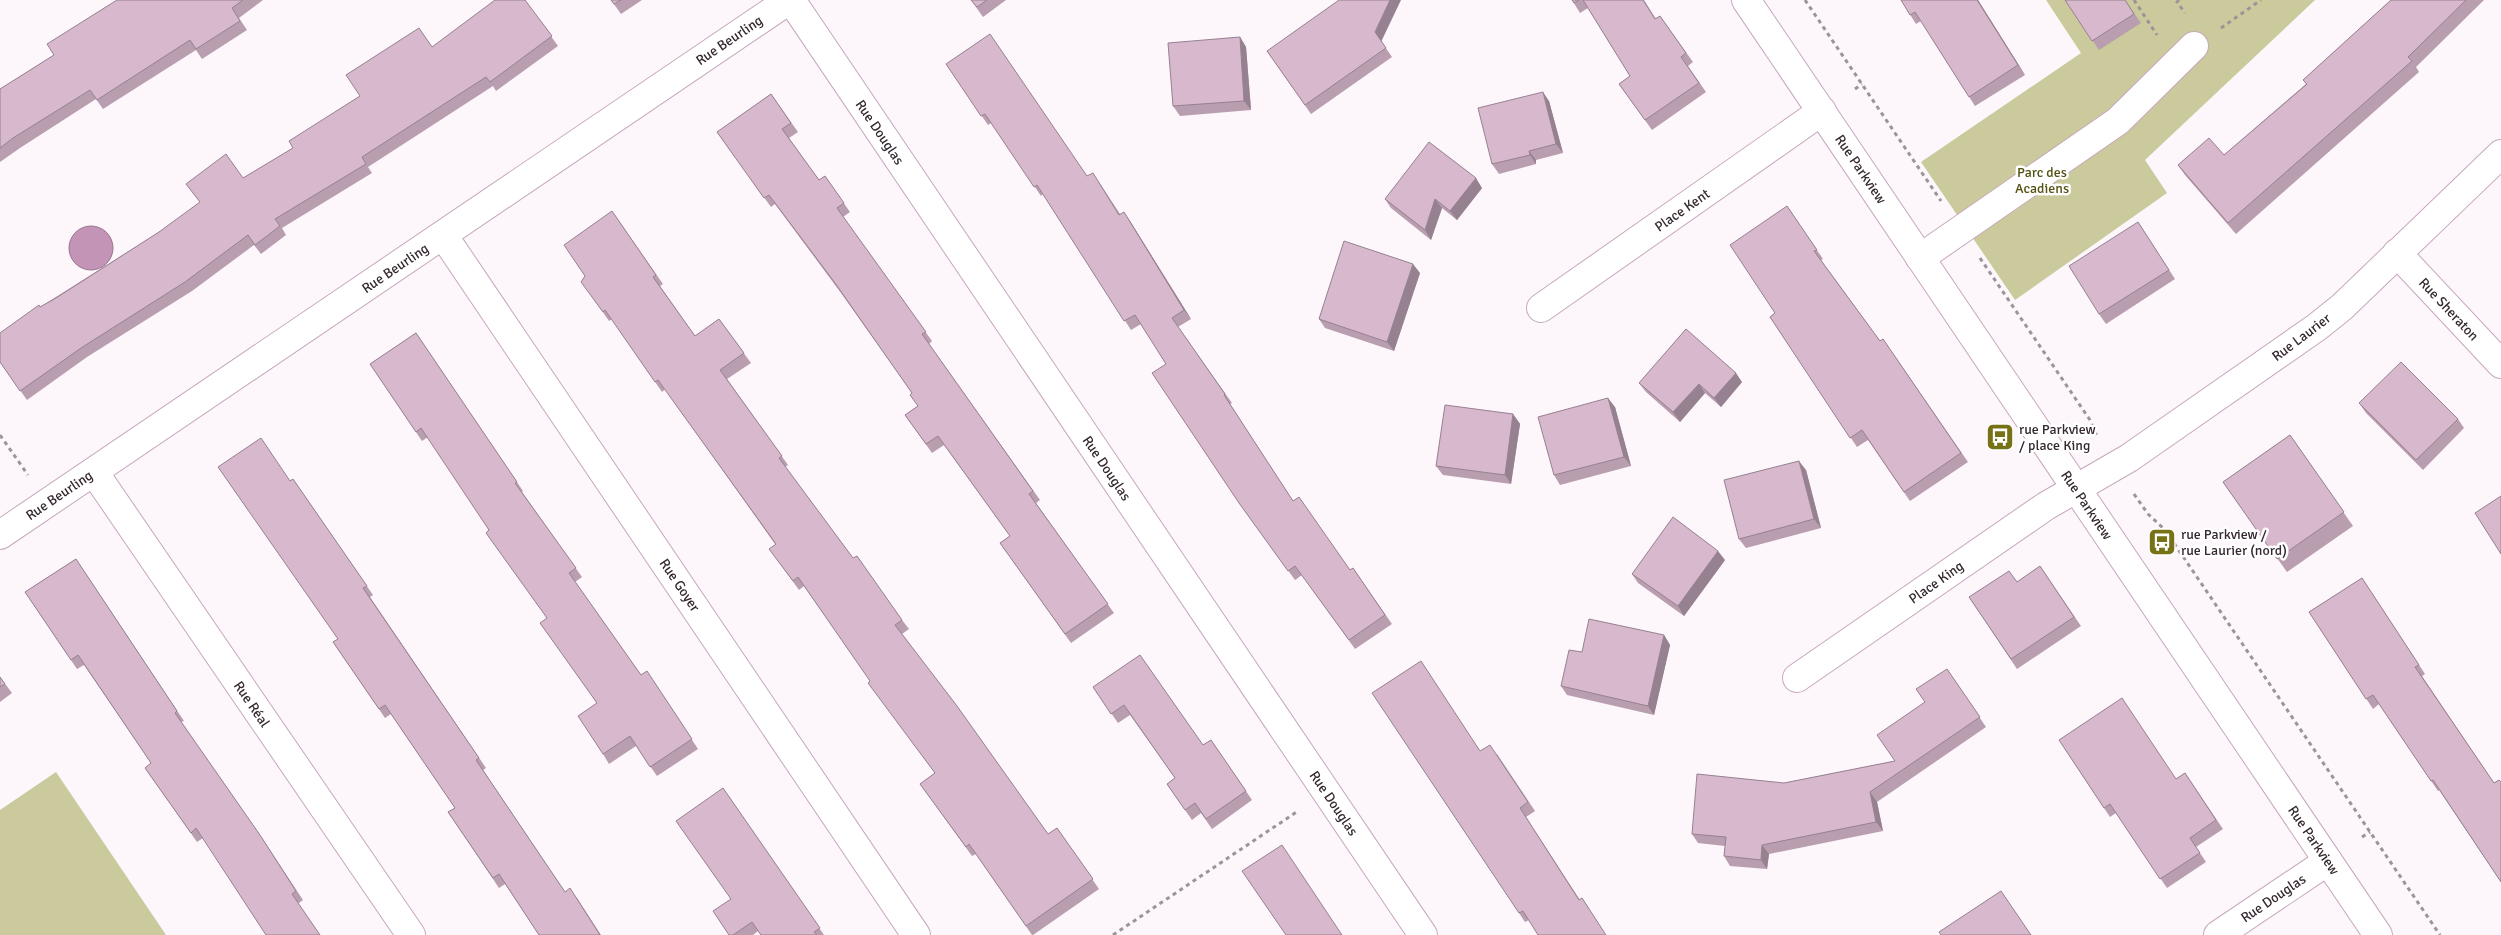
<svg xmlns="http://www.w3.org/2000/svg" width="2501" height="935" viewBox="0 0 2501 935" font-family="Signika,sans-serif">
<style>
.green{fill:#cbca9c}
.water{fill:#c394b5;stroke:#98748d}
.lines{fill:none;stroke-linecap:round;stroke-linejoin:round}
.minor-casing{stroke:#c7a8bd;stroke-width:30}
.path{stroke:#9d939a;stroke-width:3;stroke-dasharray:4 4;stroke-linecap:butt}
.minor{stroke:#fff;stroke-width:28}
.wall{fill:#b99eb0}
.shaded-wall{fill:#968190}
.building{fill:#d7b8cd;stroke:#968190}
.labels{text-anchor:middle;stroke-width:5;stroke-linejoin:round;paint-order:stroke}
.street-label{font-size:14px;fill:#352931;stroke:#fff}
.park-label{font-size:14px;fill:#545112;stroke:#fff}
.poi-label{font-size:14px;fill:#352931;stroke:#fff;text-anchor:start}
</style>
<rect width="100%" height="100%" fill="#fdf6fb"/>
<!-- green -->
<g class="green">
<path d="M 2046,0 L 2315,0 L 2145,160 L 2167,193 L 2015,300 L 1921,162 L 2081,53 Z"/>
<path d="M 56,772 L 166,935 L 0,935 L 0,810 Z"/>
</g>
<!-- water -->
<circle class="water" cx="91" cy="248" r="22"/>
<g class="lines">
<!-- minor casing -->
<g class="minor-casing">
<g id="minor">
<path d="M 791,0 L 1423,935"/>
<path d="M 1746,0 L 2378,935"/>
<path d="M 443,235 L 916,935"/>
<path d="M 2397,253 L 2501,364"/>
<path d="M 1920,258 L 2118,121 L 2194,46"/>
<path d="M 1541,308 L 1822,111"/>
<path d="M 94,472 L 411,935"/>
<path d="M 0,535 L 789,0"/>
<path d="M 1797,678 L 2046,506 L 2129,458 L 2317,327 L 2342,307 L 2501,154"/>
<path d="M 2218,935 L 2328,861"/>
</g>
</g>
<!-- path -->
<g class="path">
<path d="M 1805,0 L 1941,201"/>
<path d="M 2134,0 L 2157,35"/>
<path d="M 2179,0 L 2177,2 L 2185,13"/>
<path d="M 2221,28 L 2261,0"/>
<path d="M 1855,89 L 1862,84"/>
<path d="M 1980,258 L 2090,420 L 2097,436"/>
<path d="M 0,435 L 28,475"/>
<path d="M 2134,494 L 2148,514 L 2165,530 L 2440,935"/>
<path d="M 2362,837 L 2370,832"/>
<path d="M 1113,935 L 1298,811"/>
</g>
<!-- minor -->
<use href="#minor" class="minor"/>
</g>
<!-- wall -->
<g class="wall">
<path d="M 117,0 L 263,0 L 239,18 L 247,30 L 202,59 L 196,50 L 103,109 L 96,99 L 20,148 L 0,162 L 0,89 L 54,55 Z"/>
<path d="M 525,0 L 558,46 L 496,91 L 493,86 L 368,167 L 372,173 L 282,228 L 286,235 L 261,254 L 254,245 L 192,291 L 87,357 L 27,400 L 0,362 L 40,307 L 159,232 L 243,178 L 293,148 L 360,96 L 432,47 Z"/>
<path d="M 611,0 L 642,0 L 621,14 Z"/>
<path d="M 971,0 L 1006,0 L 983,17 Z"/>
<path d="M 1572,0 L 1644,0 L 1656,19 L 1660,16 L 1693,62 L 1688,66 L 1706,92 L 1652,130 L 1619,84 L 1630,76 L 1588,8 L 1580,13 Z"/>
<path d="M 1901,0 L 1978,0 L 2025,75 L 1975,106 L 1921,21 L 1916,24 Z"/>
<path d="M 2065,0 L 2125,0 L 2141,23 L 2099,50 Z"/>
<path d="M 2391,0 L 2484,0 L 2416,67 L 2419,72 L 2236,234 L 2185,175 L 2178,165 L 2224,155 L 2306,84 L 2303,80 Z"/>
<path d="M 1240,37 L 1246,47 L 1251,110 L 1180,116 L 1173,106 Z"/>
<path d="M 1381,41 L 1392,57 L 1311,114 L 1267,51 Z"/>
<path d="M 946,64 L 1087,176 L 1099,182 L 1120,214 L 1130,221 L 1191,319 L 1178,327 L 1232,403 L 1230,404 L 1293,501 L 1350,570 L 1353,568 L 1392,624 L 1355,649 L 1302,575 L 1295,580 L 1239,503 L 1166,364 L 1141,324 L 1131,330 L 1043,194 L 1041,196 L 991,123 L 988,125 Z"/>
<path d="M 771,94 L 798,132 L 789,138 L 819,180 L 825,176 L 850,212 L 843,217 L 932,341 L 929,344 L 1040,500 L 1036,503 L 1114,613 L 1071,643 L 1000,543 L 1010,536 L 944,445 L 932,453 L 905,415 L 918,406 L 912,393 L 841,293 L 775,204 L 771,207 L 717,132 Z"/>
<path d="M 1549,101 L 1563,153 L 1536,160 L 1536,164 L 1499,174 L 1492,164 Z"/>
<path d="M 1482,188 L 1457,220 L 1442,208 L 1431,240 L 1391,208 L 1385,199 Z"/>
<path d="M 1787,206 L 1823,259 L 1821,260 L 1880,341 L 1883,339 L 1968,462 L 1910,501 L 1868,440 L 1857,447 L 1770,317 L 1775,313 Z"/>
<path d="M 612,211 L 663,284 L 660,286 L 695,336 L 719,319 L 751,363 L 727,379 L 788,465 L 785,467 L 853,558 L 902,620 L 909,629 L 902,634 L 1048,834 L 1057,828 L 1099,889 L 1033,935 L 1032,935 L 976,854 L 972,856 L 920,784 L 935,773 L 804,586 L 799,590 L 776,558 L 775,544 L 665,389 L 662,392 L 612,319 L 609,321 L 588,291 L 585,276 Z"/>
<path d="M 2138,222 L 2175,279 L 2106,324 L 2099,314 Z"/>
<path d="M 1420,273 L 1394,351 L 1325,328 L 1319,319 Z"/>
<path d="M 416,333 L 523,491 L 522,492 L 582,577 L 575,582 L 641,675 L 647,671 L 698,749 L 657,776 L 636,746 L 609,764 L 603,754 L 597,704 L 547,618 L 428,437 L 422,441 L 370,364 Z"/>
<path d="M 1742,382 L 1721,407 L 1705,393 L 1680,422 L 1646,392 L 1639,383 Z"/>
<path d="M 2359,403 L 2458,419 L 2464,428 L 2423,470 L 2366,413 Z"/>
<path d="M 1615,407 L 1631,466 L 1560,485 L 1554,475 Z"/>
<path d="M 1513,414 L 1520,424 L 1511,484 L 1443,475 L 1436,466 Z"/>
<path d="M 2290,435 L 2353,526 L 2287,572 L 2223,482 Z"/>
<path d="M 1806,470 L 1821,528 L 1746,548 L 1739,539 Z"/>
<path d="M 293,479 L 373,595 L 370,597 L 486,768 L 483,770 L 565,892 L 577,898 L 601,935 L 539,935 L 505,884 L 499,888 L 448,812 L 455,808 L 391,714 L 385,718 L 333,642 L 338,639 L 290,481 Z"/>
<path d="M 76,559 L 184,721 L 181,722 L 266,844 L 303,900 L 299,903 L 203,838 L 197,842 L 145,768 L 151,763 L 84,665 L 77,669 L 25,592 Z"/>
<path d="M 1725,560 L 1684,616 L 1638,583 L 1632,574 Z"/>
<path d="M 2040,566 L 2081,626 L 2017,669 L 1969,597 L 2017,582 Z"/>
<path d="M 2362,578 L 2425,674 L 2422,676 L 2494,783 L 2499,780 L 2501,782 L 2501,882 L 2439,790 L 2438,791 L 2379,704 L 2373,709 L 2309,612 Z"/>
<path d="M 1664,635 L 1670,645 L 1654,715 L 1567,695 L 1561,686 L 1582,652 Z"/>
<path d="M 1947,669 L 1986,727 L 1877,802 L 1883,831 L 1769,854 L 1767,869 L 1730,866 L 1724,856 L 1725,846 L 1698,843 L 1692,834 L 1784,783 L 1895,761 Z"/>
<path d="M 0,677 L 12,693 L 0,702 Z"/>
<path d="M 1093,687 L 1203,745 L 1211,740 L 1252,800 L 1212,829 L 1201,813 L 1192,820 L 1167,784 L 1175,778 L 1130,715 L 1118,723 Z"/>
<path d="M 2059,740 L 2176,779 L 2185,773 L 2223,829 L 2196,847 L 2206,862 L 2167,888 L 2116,813 L 2110,817 Z"/>
<path d="M 1481,751 L 1497,754 L 1535,811 L 1526,817 L 1580,900 L 1582,898 L 1589,908 L 1529,920 L 1525,922 L 1519,913 Z"/>
<path d="M 723,788 L 824,935 L 761,935 L 758,931 L 753,935 L 729,935 L 731,899 Z"/>
</g>
<!-- shaded-wall -->
<g class="shaded-wall">
<path d="M 1390,0 L 1401,0 L 1381,42 L 1375,32 Z"/>
<path d="M 1977,0 L 1978,0 L 2025,75 L 2018,65 Z"/>
<path d="M 1240,37 L 1246,47 L 1251,110 L 1244,101 Z"/>
<path d="M 1543,92 L 1549,101 L 1563,153 L 1556,144 Z"/>
<path d="M 1529,151 L 1536,160 L 1536,164 L 1530,155 Z"/>
<path d="M 1476,178 L 1482,188 L 1457,220 L 1450,211 Z"/>
<path d="M 1435,199 L 1442,208 L 1431,240 L 1425,230 Z"/>
<path d="M 1124,212 L 1130,221 L 1191,319 L 1184,310 Z"/>
<path d="M 1413,264 L 1420,273 L 1394,351 L 1387,342 Z"/>
<path d="M 1736,373 L 1742,382 L 1721,407 L 1714,398 Z"/>
<path d="M 1699,384 L 1705,393 L 1680,422 L 1673,412 Z"/>
<path d="M 1608,398 L 1615,407 L 1631,466 L 1624,457 Z"/>
<path d="M 1513,414 L 1520,424 L 1511,484 L 1505,475 Z"/>
<path d="M 1799,461 L 1806,470 L 1821,528 L 1814,519 Z"/>
<path d="M 1718,551 L 1725,560 L 1684,616 L 1678,606 Z"/>
<path d="M 1664,635 L 1670,645 L 1654,715 L 1648,706 Z"/>
<path d="M 1870,792 L 1877,802 L 1883,831 L 1876,822 Z"/>
<path d="M 1762,845 L 1769,854 L 1767,869 L 1761,860 Z"/>
</g>
<!-- building -->
<g class="building">
<path d="M 117,0 L 243,0 L 232,8 L 240,21 L 196,49 L 190,40 L 97,100 L 90,90 L 13,138 L 0,148 L 0,89 L 54,55 L 47,44 Z"/>
<path d="M 495,0 L 525,0 L 552,36 L 490,82 L 486,77 L 362,157 L 366,164 L 275,219 L 280,226 L 255,245 L 248,235 L 185,282 L 81,348 L 20,391 L 0,362 L 0,333 L 39,305 L 40,307 L 56,298 L 159,232 L 200,202 L 186,184 L 226,154 L 243,178 L 293,148 L 289,141 L 360,96 L 346,75 L 419,28 L 432,47 Z"/>
<path d="M 611,0 L 621,0 L 614,4 Z"/>
<path d="M 971,0 L 987,0 L 977,7 Z"/>
<path d="M 1339,0 L 1390,0 L 1375,32 L 1386,48 L 1305,105 L 1267,51 Z"/>
<path d="M 1572,0 L 1579,0 L 1574,3 Z"/>
<path d="M 1583,0 L 1643,0 L 1655,19 L 1660,16 L 1686,53 L 1681,57 L 1699,83 L 1645,120 L 1619,84 L 1630,76 Z"/>
<path d="M 1901,0 L 1977,0 L 2018,65 L 1969,97 L 1915,12 L 1910,15 Z"/>
<path d="M 2065,0 L 2125,0 L 2134,14 L 2092,41 Z"/>
<path d="M 2391,0 L 2466,0 L 2408,57 L 2412,61 L 2228,223 L 2178,165 L 2209,138 L 2224,155 L 2307,84 L 2303,80 Z"/>
<path d="M 990,34 L 1087,176 L 1093,173 L 1119,215 L 1124,212 L 1184,310 L 1172,318 L 1225,394 L 1224,395 L 1293,501 L 1299,497 L 1350,570 L 1353,568 L 1385,615 L 1349,640 L 1295,566 L 1288,571 L 1239,503 L 1152,373 L 1166,364 L 1135,315 L 1124,321 L 1037,185 L 1034,187 L 985,114 L 981,116 L 946,64 Z"/>
<path d="M 1240,37 L 1244,101 L 1173,106 L 1168,43 Z"/>
<path d="M 1543,92 L 1556,144 L 1529,151 L 1530,155 L 1492,164 L 1478,108 Z"/>
<path d="M 771,94 L 791,123 L 782,129 L 819,180 L 825,176 L 844,203 L 837,208 L 926,332 L 922,334 L 1033,491 L 1029,494 L 1108,604 L 1065,634 L 1000,543 L 1010,536 L 938,436 L 926,444 L 905,415 L 918,406 L 910,395 L 912,393 L 835,283 L 769,195 L 764,198 L 717,132 Z"/>
<path d="M 1429,142 L 1476,178 L 1450,211 L 1435,199 L 1425,230 L 1385,199 Z"/>
<path d="M 1787,206 L 1817,250 L 1814,251 L 1880,341 L 1883,339 L 1961,453 L 1904,492 L 1862,430 L 1850,438 L 1770,317 L 1775,313 L 1730,245 Z"/>
<path d="M 612,211 L 656,275 L 653,277 L 695,336 L 719,319 L 744,353 L 720,370 L 782,456 L 779,458 L 853,558 L 857,556 L 902,620 L 895,625 L 957,706 L 1048,834 L 1057,828 L 1093,879 L 1026,926 L 969,844 L 966,847 L 920,784 L 935,773 L 868,683 L 870,681 L 798,577 L 793,581 L 769,549 L 776,544 L 658,380 L 655,382 L 605,310 L 603,312 L 581,282 L 585,276 L 564,245 Z"/>
<path d="M 2138,222 L 2169,270 L 2099,314 L 2069,266 Z"/>
<path d="M 1344,241 L 1413,264 L 1387,342 L 1319,319 Z"/>
<path d="M 1686,329 L 1736,373 L 1714,398 L 1699,384 L 1673,412 L 1639,383 Z"/>
<path d="M 416,333 L 517,482 L 515,483 L 576,568 L 569,573 L 641,675 L 647,671 L 692,739 L 650,767 L 630,736 L 603,754 L 578,716 L 597,703 L 540,623 L 547,618 L 486,533 L 489,530 L 421,428 L 416,432 L 370,364 Z"/>
<path d="M 2401,362 L 2458,419 L 2416,460 L 2359,403 Z"/>
<path d="M 1608,398 L 1624,457 L 1554,475 L 1538,417 Z"/>
<path d="M 1445,405 L 1513,414 L 1505,475 L 1436,466 Z"/>
<path d="M 2290,435 L 2344,512 L 2277,559 L 2223,482 Z"/>
<path d="M 261,438 L 290,481 L 293,479 L 367,586 L 363,588 L 479,758 L 476,760 L 565,892 L 570,888 L 600,935 L 539,935 L 499,874 L 493,878 L 448,812 L 455,808 L 385,705 L 379,709 L 333,642 L 338,639 L 218,467 Z"/>
<path d="M 1799,461 L 1814,519 L 1739,539 L 1724,480 Z"/>
<path d="M 2501,496 L 2501,554 L 2475,513 Z"/>
<path d="M 1673,517 L 1718,551 L 1678,606 L 1632,574 Z"/>
<path d="M 76,559 L 177,711 L 175,713 L 260,835 L 296,891 L 292,894 L 320,935 L 266,935 L 196,828 L 191,833 L 145,768 L 151,763 L 78,655 L 71,660 L 25,592 Z"/>
<path d="M 2040,566 L 2074,617 L 2011,659 L 1969,597 L 2009,571 L 2017,582 Z"/>
<path d="M 2362,578 L 2419,665 L 2415,667 L 2494,783 L 2499,780 L 2501,782 L 2501,882 L 2433,780 L 2431,781 L 2373,695 L 2366,699 L 2309,612 Z"/>
<path d="M 1589,619 L 1664,635 L 1648,706 L 1561,686 L 1569,650 L 1582,652 Z"/>
<path d="M 1140,655 L 1203,745 L 1211,740 L 1246,791 L 1206,819 L 1195,803 L 1185,810 L 1167,784 L 1175,778 L 1124,705 L 1111,714 L 1093,687 Z"/>
<path d="M 1421,661 L 1480,751 L 1490,745 L 1528,802 L 1520,808 L 1579,900 L 1582,898 L 1606,935 L 1538,935 L 1523,911 L 1519,913 L 1372,693 Z"/>
<path d="M 1947,669 L 1980,717 L 1870,792 L 1876,822 L 1762,845 L 1761,860 L 1724,856 L 1726,837 L 1692,834 L 1697,774 L 1784,783 L 1895,761 L 1877,735 L 1925,702 L 1916,689 Z"/>
<path d="M 0,677 L 5,684 L 0,687 Z"/>
<path d="M 2122,698 L 2176,779 L 2185,773 L 2216,820 L 2190,838 L 2200,853 L 2160,879 L 2110,804 L 2104,808 L 2059,740 Z"/>
<path d="M 723,788 L 820,928 L 814,932 L 817,935 L 761,935 L 752,922 L 733,935 L 729,935 L 713,911 L 731,899 L 676,821 Z"/>
<path d="M 1282,845 L 1342,935 L 1286,935 L 1242,871 Z"/>
<path d="M 2001,891 L 2031,935 L 1941,935 L 1939,932 Z"/>
</g>
<!-- icons -->
<defs>
<g id="bus-square" transform="scale(1.4375)"><rect x="-9" y="-9" width="18" height="18" rx="4" fill="#767215" stroke="#fff"/><path d="M-5-6H5V4H4V6H2V4H-2V6H-4V4H-5ZM-3.5-4V0h7V-4ZM-3.5 1.2v1.5H-2V1.2ZM2 1.2v1.5H3.5V1.2Z" fill="#fff"/></g>
</defs>
<g fill-rule="evenodd">
<use href="#bus-square" x="2000" y="437"/>
<use href="#bus-square" x="2162" y="542"/>
</g>
<g class="labels">
<!-- street labels -->
<g class="street-label">
<text transform="translate(729 40) rotate(-34)" y="5">Rue Beurling</text>
<text transform="translate(880 132) rotate(56)" y="5">Rue Douglas</text>
<text transform="translate(1861 169) rotate(56)" y="5">Rue Parkview</text>
<text transform="translate(1682 210) rotate(-35)" y="5">Place Kent</text>
<text transform="translate(395 268) rotate(-34)" y="5">Rue Beurling</text>
<text transform="translate(2449 309) rotate(47)" y="5">Rue Sheraton</text>
<text transform="translate(2301 337) rotate(-37)" y="5">Rue Laurier</text>
<text transform="translate(1107 468) rotate(56)" y="5">Rue Douglas</text>
<text transform="translate(59 495) rotate(-34)" y="5">Rue Beurling</text>
<text transform="translate(2087 505) rotate(56)" y="5">Rue Parkview</text>
<text transform="translate(1936 582) rotate(-35)" y="5">Place King</text>
<text transform="translate(680 585) rotate(56)" y="5">Rue Goyer</text>
<text transform="translate(252 704) rotate(56)" y="5">Rue Réal</text>
<text transform="translate(1334 803) rotate(56)" y="5">Rue Douglas</text>
<text transform="translate(2314 840) rotate(56)" y="5">Rue Parkview</text>
<text transform="translate(2273 898) rotate(-34)" y="5">Rue Douglas</text>
</g>
<!-- park labels -->
<g class="park-label">
<text x="2042" y="177">Parc des<tspan x="2042" dy="16">Acadiens</tspan></text>
</g>
<!-- poi labels -->
<g class="poi-label">
<text x="2019" y="434">rue Parkview<tspan x="2019" dy="16">/ place King</tspan></text>
<text x="2181" y="539">rue Parkview /<tspan x="2181" dy="16">rue Laurier (nord)</tspan></text>
</g>
</g>
</svg>
